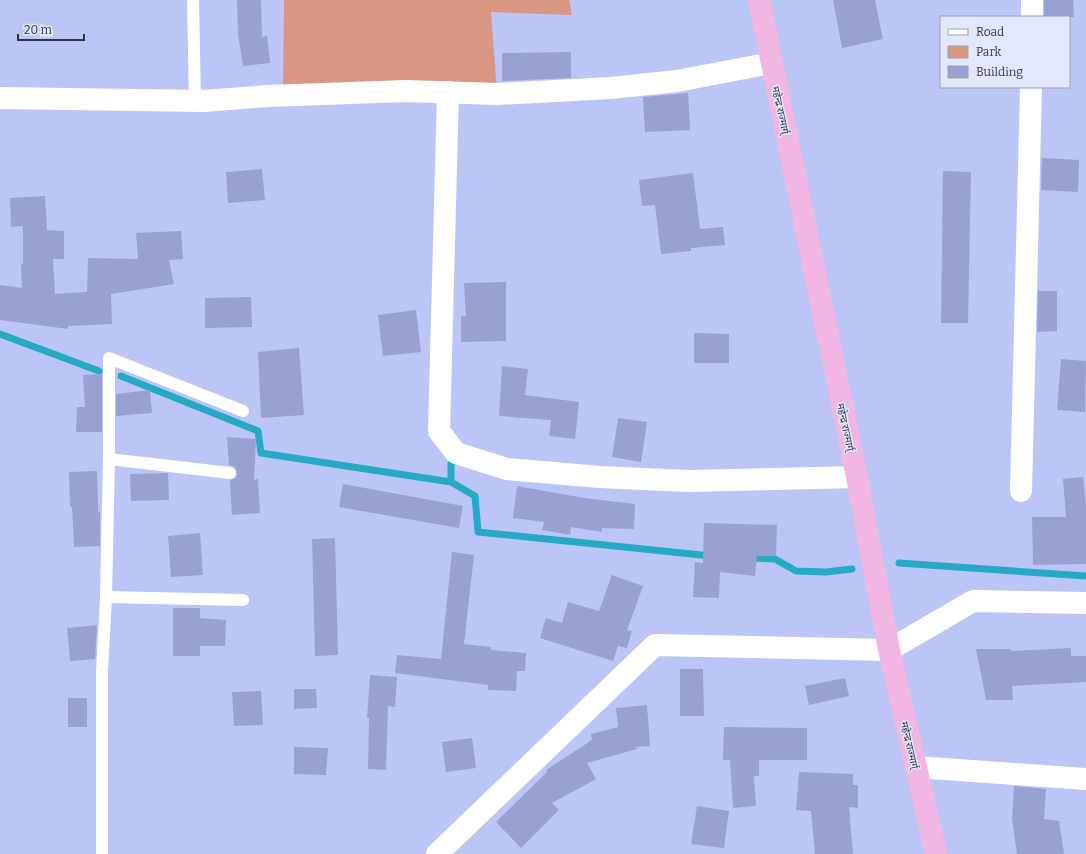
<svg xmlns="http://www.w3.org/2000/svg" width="1086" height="854" viewBox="0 0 1086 854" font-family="Bitter,'Noto Sans Devanagari',serif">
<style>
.green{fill:#d89683}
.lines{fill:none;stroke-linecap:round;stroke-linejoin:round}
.stream{stroke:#25a9c5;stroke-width:7}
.building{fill:#98a1d0}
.service{stroke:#fff;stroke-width:12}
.minor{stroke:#fff;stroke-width:22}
.trunk{stroke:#f2b6e2;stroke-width:22}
.labels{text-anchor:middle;stroke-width:3;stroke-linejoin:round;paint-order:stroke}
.street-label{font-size:10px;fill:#313447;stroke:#e4e8fc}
</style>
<rect width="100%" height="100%" fill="#bcc6f6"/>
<!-- green -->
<path class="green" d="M 284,0 L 569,0 L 572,15 L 491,12 L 497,94 L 283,96 Z"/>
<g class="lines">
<!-- stream -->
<g class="stream">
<path d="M 0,334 L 99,371"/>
<path d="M 121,376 L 258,431 L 261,453 L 451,482"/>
<path d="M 451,464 L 451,482 L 475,496 L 478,532 L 711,556"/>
<path d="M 748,558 L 775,559 L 796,571 L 826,572 L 852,569"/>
<path d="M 899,563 L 1086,576"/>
</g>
</g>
<!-- building -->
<g class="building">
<path d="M 237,0 L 261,0 L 262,37 L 267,36 L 270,63 L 243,66 L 238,34 Z"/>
<path d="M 833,0 L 875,0 L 883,39 L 842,48 Z"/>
<path d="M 1044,0 L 1073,0 L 1074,17 L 1044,17 Z"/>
<path d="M 571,52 L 571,78 L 502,81 L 502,53 Z"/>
<path d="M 688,93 L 690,130 L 645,132 L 643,97 Z"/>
<path d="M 1042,158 L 1079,160 L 1078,192 L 1041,190 Z"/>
<path d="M 262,169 L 265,200 L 228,203 L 226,172 Z"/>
<path d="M 943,171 L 971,172 L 968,323 L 941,323 Z"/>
<path d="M 693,173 L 700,229 L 723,227 L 725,245 L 691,248 L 691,251 L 661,254 L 655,205 L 642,206 L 639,180 Z"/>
<path d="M 45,196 L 47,230 L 64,231 L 64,259 L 53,259 L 55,294 L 87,292 L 88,258 L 138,259 L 136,233 L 181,231 L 183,259 L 169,260 L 174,284 L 111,294 L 112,324 L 68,326 L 68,329 L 0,320 L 0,285 L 22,288 L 21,264 L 23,264 L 23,226 L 11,227 L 10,198 Z"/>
<path d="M 506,282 L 506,341 L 461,342 L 461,316 L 466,316 L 464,283 Z"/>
<path d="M 1038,291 L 1057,291 L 1057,331 L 1037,332 Z"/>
<path d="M 251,297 L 252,327 L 205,328 L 205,298 Z"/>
<path d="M 416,310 L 421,352 L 383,356 L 378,315 Z"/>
<path d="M 694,333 L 729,334 L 729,363 L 694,363 Z"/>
<path d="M 299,348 L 304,415 L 261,418 L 258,352 Z"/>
<path d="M 1061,359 L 1086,361 L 1085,412 L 1057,410 Z"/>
<path d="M 502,366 L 528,369 L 525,395 L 579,402 L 575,439 L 549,436 L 551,420 L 499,416 Z"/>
<path d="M 102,374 L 102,432 L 76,432 L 77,407 L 85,407 L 83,375 Z"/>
<path d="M 150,390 L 152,413 L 116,416 L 116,394 Z"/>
<path d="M 618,418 L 647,422 L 641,462 L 612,457 Z"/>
<path d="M 227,437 L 256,439 L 254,480 L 258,479 L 260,513 L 232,515 L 230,480 L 236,478 L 237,473 L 235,467 L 229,465 Z"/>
<path d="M 97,471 L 98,512 L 100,511 L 100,546 L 74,547 L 72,507 L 70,507 L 69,472 Z"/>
<path d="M 168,473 L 169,500 L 131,501 L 130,474 Z"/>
<path d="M 1083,477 L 1086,505 L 1086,564 L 1033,565 L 1032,517 L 1066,517 L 1063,479 Z"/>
<path d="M 343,484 L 463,506 L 459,528 L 339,507 Z"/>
<path d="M 517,486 L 584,498 L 635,504 L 634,529 L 602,528 L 602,532 L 571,527 L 570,535 L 542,530 L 544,522 L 513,518 Z"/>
<path d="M 704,523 L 777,525 L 776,556 L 757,556 L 755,576 L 720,572 L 719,598 L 693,597 L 695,562 L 703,563 Z"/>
<path d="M 200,533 L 203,575 L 171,577 L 168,536 Z"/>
<path d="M 335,538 L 338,655 L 315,656 L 312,539 Z"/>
<path d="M 452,552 L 474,555 L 464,644 L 491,647 L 491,650 L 526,653 L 525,671 L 517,671 L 516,691 L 488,690 L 488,685 L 395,673 L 397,655 L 441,659 Z"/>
<path d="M 612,575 L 643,586 L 627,630 L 632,631 L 627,648 L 618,646 L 613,661 L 540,638 L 546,618 L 562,623 L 568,602 L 599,611 Z"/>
<path d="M 173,608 L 200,608 L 200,618 L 226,620 L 225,646 L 200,646 L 200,656 L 173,656 Z"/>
<path d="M 97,625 L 95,659 L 70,661 L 67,628 Z"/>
<path d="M 1071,648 L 1071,656 L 1086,656 L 1086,682 L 1012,686 L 1013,700 L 986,700 L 976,649 L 1011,649 L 1011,651 Z"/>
<path d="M 680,669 L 703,669 L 704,716 L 680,716 Z"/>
<path d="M 370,675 L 397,677 L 395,707 L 388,706 L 386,770 L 368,769 L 369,718 L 367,718 Z"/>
<path d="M 845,678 L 849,696 L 809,705 L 805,686 Z"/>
<path d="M 294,689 L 316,689 L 317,708 L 294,709 Z"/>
<path d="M 261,691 L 263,725 L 234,726 L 232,692 Z"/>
<rect x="68" y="698" width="19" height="29"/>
<path d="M 647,705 L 650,746 L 636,747 L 637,749 L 587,763 L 596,779 L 552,803 L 559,810 L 521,848 L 496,822 L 547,772 L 546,770 L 592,740 L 591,734 L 618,727 L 616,708 Z"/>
<path d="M 724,727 L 807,728 L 807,760 L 759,760 L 759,776 L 754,776 L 756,806 L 733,808 L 730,760 L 723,760 Z"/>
<path d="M 472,738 L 476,768 L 446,772 L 442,742 Z"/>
<path d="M 294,747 L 328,748 L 326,775 L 294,774 Z"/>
<path d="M 799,772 L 853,774 L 853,785 L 858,785 L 858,808 L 849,807 L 853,854 L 815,854 L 811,811 L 796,810 Z"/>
<path d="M 1014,786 L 1046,789 L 1044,819 L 1059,821 L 1064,854 L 1017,854 L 1012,819 Z"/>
<path d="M 697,806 L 729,811 L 724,848 L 691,844 Z"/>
</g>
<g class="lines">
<!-- service -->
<g class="service">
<path d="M 193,0 L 195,101"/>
<path d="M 109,459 L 109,358 L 243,411"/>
<path d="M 106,597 L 109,459 L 230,473"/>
<path d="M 102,854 L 102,672 L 106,597 L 243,600"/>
</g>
<!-- minor -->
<g class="minor">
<path d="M 1032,0 L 1032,17"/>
<path d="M 448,92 L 439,431 L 456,453 L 507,469 L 600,477 L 688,481 L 857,477"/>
<path d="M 0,98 L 203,101 L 268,96 L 406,91 L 497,94 L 611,88 L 677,81 L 771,63"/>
<path d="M 1021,491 L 1031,87"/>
<path d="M 916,767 L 1086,779"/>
<path d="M 437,854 L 655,645 L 889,650 L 973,601 L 1086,603"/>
</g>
<!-- trunk -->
<path class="trunk" d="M 759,0 L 857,477 L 889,650 L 936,854"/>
</g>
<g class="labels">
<!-- street labels -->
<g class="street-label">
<text transform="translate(781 110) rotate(78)" y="4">महेन्द्र राज्मार्ग्</text>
<text transform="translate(846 427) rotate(78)" y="4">महेन्द्र राज्मार्ग्</text>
<text transform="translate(910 745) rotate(77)" y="4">महेन्द्र राज्मार्ग्</text>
</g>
</g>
<!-- legend -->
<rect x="940" y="16" width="130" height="72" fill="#e4e8fc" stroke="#9ca0b4"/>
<rect x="948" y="29" width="20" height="6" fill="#ffffff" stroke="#9ca0b4"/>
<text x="976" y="36" font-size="12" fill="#313447">Road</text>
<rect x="948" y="46" width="20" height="12" fill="#d89683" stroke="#9ca0b4"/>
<text x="976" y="56" font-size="12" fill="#313447">Park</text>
<rect x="948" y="66" width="20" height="12" fill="#98a1d0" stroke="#9ca0b4"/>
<text x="976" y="76" font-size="12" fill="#313447">Building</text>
<!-- scale -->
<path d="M18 34v6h66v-6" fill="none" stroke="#313447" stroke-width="2"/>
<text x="24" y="34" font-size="12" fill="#313447" stroke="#e4e8fc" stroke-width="3" paint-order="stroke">20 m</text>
</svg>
